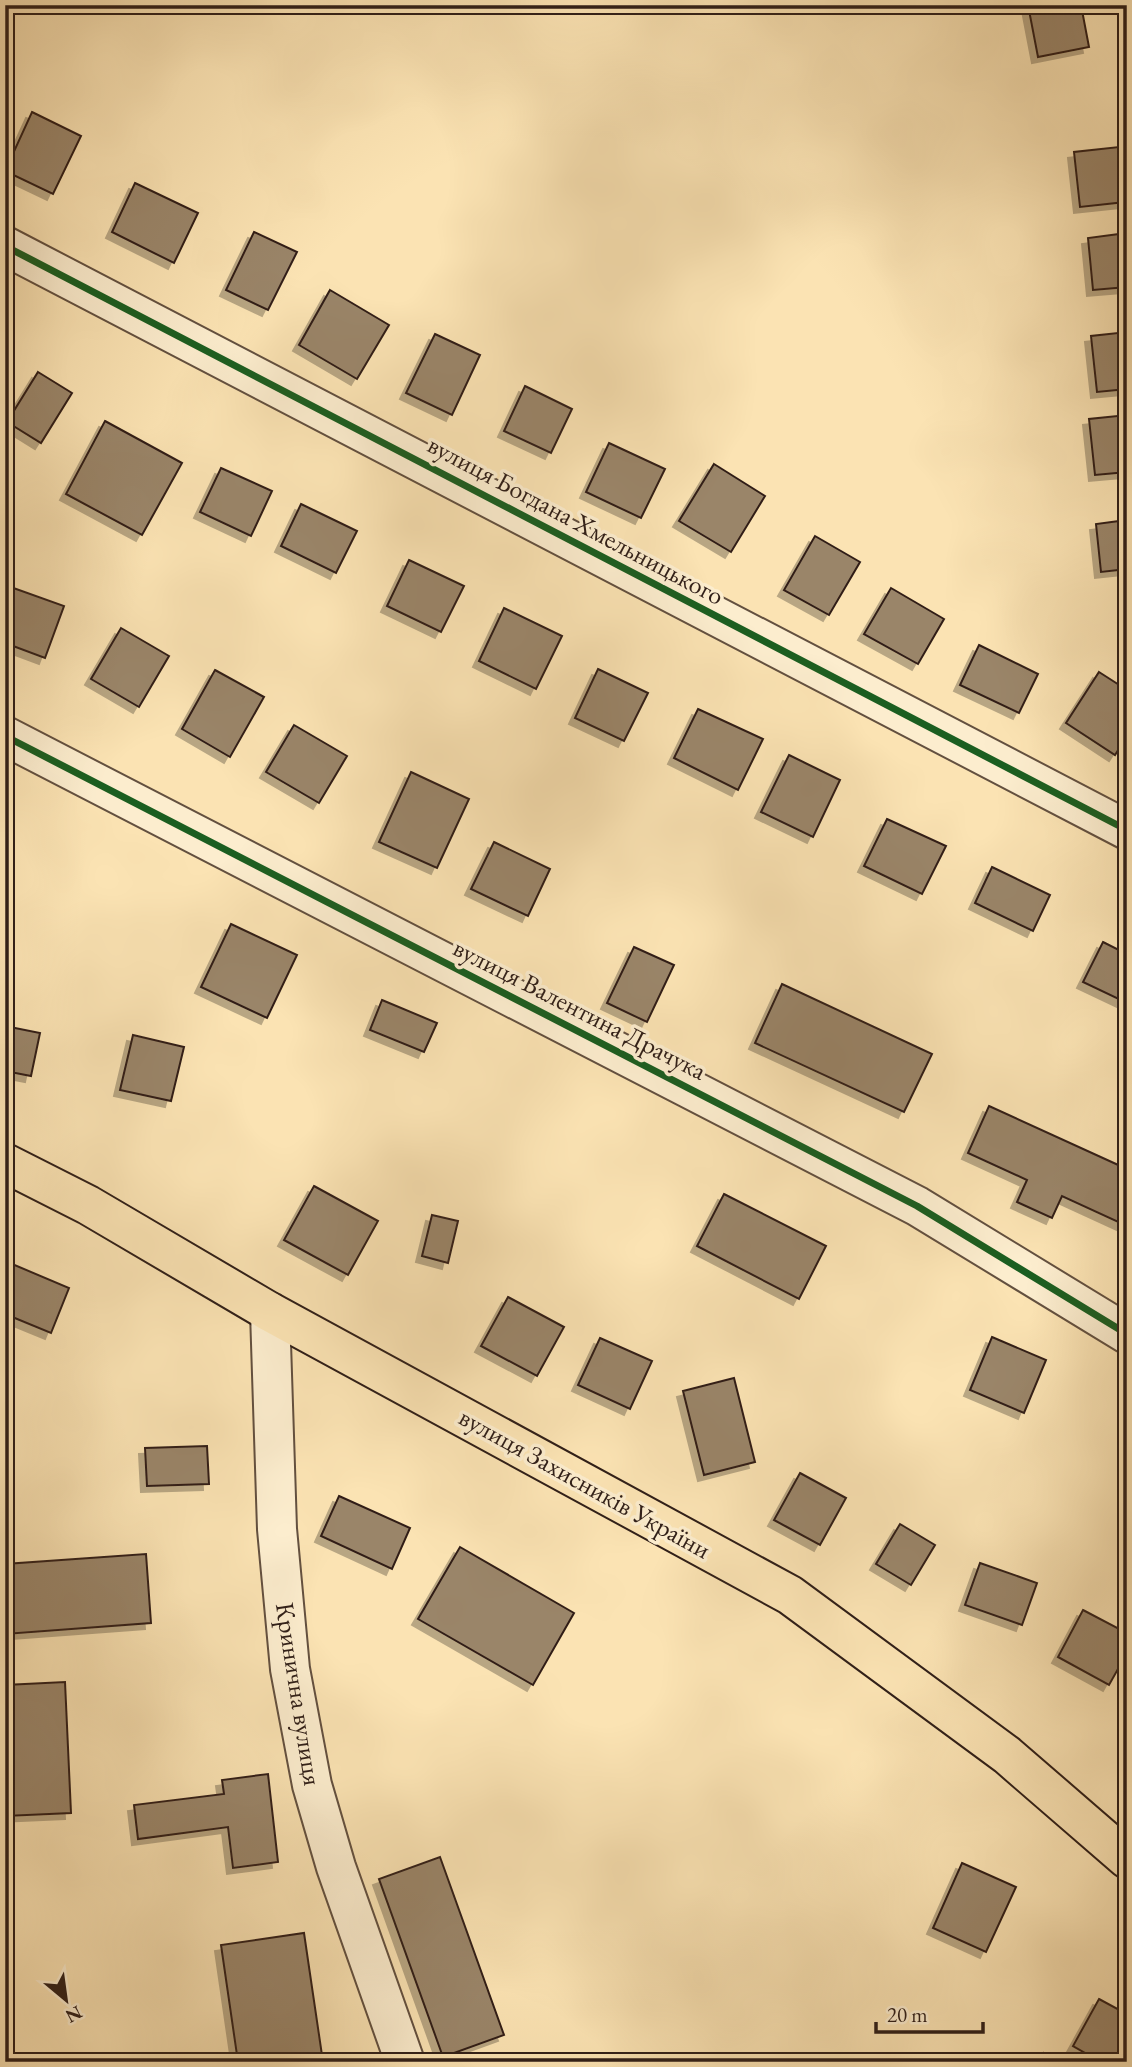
<svg xmlns="http://www.w3.org/2000/svg" width="1132" height="2067" viewBox="0 0 1132 2067" font-family="'EB Garamond',serif">
<style>
.building{fill:#9a8569;stroke:#301f18;stroke-width:2;filter:url(#shadow)}
.lines{fill:none;stroke-linecap:round;stroke-linejoin:round}
.minor-casing{stroke:#63503f;stroke-width:42}
.major-casing{stroke:#301f18;stroke-width:42}
.minor{stroke:#fcedce;stroke-width:38}
.major{stroke:#fbe3b3;stroke-width:38}
.cycleway-casing{stroke:#fcedce;stroke-width:11}
.cycleway{stroke:#1b5e20;stroke-width:7}
.labels{text-anchor:middle;stroke-width:7;stroke-linejoin:round;paint-order:stroke}
.street-label{font-size:26px;fill:#301f18;stroke:#fcedce}
</style>
<defs>
<filter id="shadow"><feDropShadow dx="-6" dy="6" stdDeviation="0" flood-color="#0004"/></filter>
</defs>
<rect width="100%" height="100%" fill="#fbe3b3"/>
<filter id="stains"><feTurbulence type="fractalNoise" baseFrequency=".00286" numOctaves="4"/><feColorMatrix values="0 0 0 0 .2 0 0 0 0 .09 0 0 0 0 .02 0 0 0 .5 -.17"/></filter>
<radialGradient id="worn" r=".72"><stop offset=".6" stop-color="#630" stop-opacity="0"/><stop offset="1" stop-color="#630" stop-opacity=".3"/></radialGradient>
<!-- building -->
<g class="building">
<path d="M 1028,5 L 1081,5 L 1089,47 L 1038,57 Z"/>
<path d="M 32,112 L 81,136 L 53,194 L 5,171 Z"/>
<path d="M 1119,147 L 1125,202 L 1080,207 L 1074,152 Z"/>
<path d="M 135,183 L 198,213 L 174,263 L 112,232 Z"/>
<path d="M 254,232 L 297,252 L 268,310 L 226,290 Z"/>
<path d="M 1127,233 L 1127,287 L 1093,290 L 1088,238 Z"/>
<path d="M 330,290 L 389,325 L 357,379 L 299,345 Z"/>
<path d="M 1127,332 L 1127,389 L 1097,392 L 1091,336 Z"/>
<path d="M 435,334 L 480,355 L 452,415 L 406,393 Z"/>
<path d="M 38,372 L 72,393 L 41,443 L 7,422 Z"/>
<path d="M 525,386 L 572,409 L 551,453 L 504,431 Z"/>
<path d="M 1127,415 L 1127,472 L 1095,475 L 1089,419 Z"/>
<path d="M 105,421 L 182,463 L 142,535 L 66,494 Z"/>
<path d="M 609,443 L 665,469 L 641,518 L 586,492 Z"/>
<path d="M 714,464 L 765,496 L 731,552 L 679,521 Z"/>
<path d="M 221,468 L 272,491 L 251,536 L 200,512 Z"/>
<path d="M 301,504 L 357,531 L 336,573 L 281,546 Z"/>
<path d="M 1127,520 L 1127,569 L 1101,572 L 1096,524 Z"/>
<path d="M 815,536 L 860,562 L 829,615 L 784,590 Z"/>
<path d="M 409,560 L 464,586 L 441,632 L 387,606 Z"/>
<path d="M 5,585 L 64,606 L 45,658 L 5,643 Z"/>
<path d="M 891,588 L 944,619 L 918,664 L 864,634 Z"/>
<path d="M 504,608 L 562,636 L 536,689 L 479,661 Z"/>
<path d="M 121,628 L 169,656 L 139,707 L 91,679 Z"/>
<path d="M 979,645 L 1038,674 L 1019,713 L 960,685 Z"/>
<path d="M 598,669 L 648,693 L 624,741 L 575,718 Z"/>
<path d="M 215,670 L 264,697 L 230,757 L 182,729 Z"/>
<path d="M 1099,672 L 1127,690 L 1127,736 L 1115,755 L 1066,723 Z"/>
<path d="M 698,709 L 763,739 L 738,790 L 674,758 Z"/>
<path d="M 294,725 L 347,756 L 319,803 L 266,772 Z"/>
<path d="M 789,755 L 840,780 L 813,837 L 761,812 Z"/>
<path d="M 411,772 L 469,799 L 437,868 L 379,842 Z"/>
<path d="M 887,819 L 946,846 L 922,894 L 864,866 Z"/>
<path d="M 494,842 L 550,869 L 528,916 L 471,889 Z"/>
<path d="M 992,867 L 1050,895 L 1033,931 L 975,903 Z"/>
<path d="M 231,924 L 297,955 L 267,1018 L 201,987 Z"/>
<path d="M 1103,942 L 1127,954 L 1127,1003 L 1083,982 Z"/>
<path d="M 634,947 L 674,965 L 647,1022 L 607,1003 Z"/>
<path d="M 782,984 L 932,1054 L 904,1112 L 755,1043 Z"/>
<path d="M 382,1000 L 437,1023 L 424,1052 L 370,1030 Z"/>
<path d="M 5,1026 L 40,1033 L 31,1076 L 5,1071 Z"/>
<path d="M 133,1035 L 184,1047 L 171,1101 L 120,1090 Z"/>
<path d="M 989,1106 L 1127,1169 L 1127,1226 L 1062,1196 L 1052,1218 L 1017,1202 L 1027,1180 L 968,1153 Z"/>
<path d="M 314,1186 L 378,1221 L 348,1275 L 284,1240 Z"/>
<path d="M 724,1194 L 826,1246 L 799,1299 L 697,1246 Z"/>
<path d="M 432,1215 L 458,1221 L 448,1263 L 422,1256 Z"/>
<path d="M 5,1261 L 69,1288 L 51,1333 L 5,1314 Z"/>
<path d="M 508,1297 L 564,1327 L 537,1376 L 481,1346 Z"/>
<path d="M 992,1337 L 1046,1360 L 1024,1413 L 970,1390 Z"/>
<path d="M 600,1338 L 652,1361 L 630,1409 L 578,1385 Z"/>
<path d="M 734,1378 L 755,1462 L 704,1475 L 683,1391 Z"/>
<path d="M 207,1446 L 209,1484 L 147,1486 L 145,1448 Z"/>
<path d="M 800,1473 L 846,1498 L 820,1545 L 774,1520 Z"/>
<path d="M 339,1496 L 410,1528 L 392,1569 L 321,1536 Z"/>
<path d="M 900,1524 L 935,1545 L 911,1585 L 876,1564 Z"/>
<path d="M 460,1547 L 574,1613 L 533,1685 L 418,1619 Z"/>
<path d="M 146,1554 L 151,1623 L 5,1634 L 5,1564 Z"/>
<path d="M 980,1563 L 1037,1583 L 1022,1625 L 965,1605 Z"/>
<path d="M 1083,1610 L 1127,1633 L 1127,1653 L 1109,1685 L 1058,1657 Z"/>
<path d="M 65,1682 L 71,1813 L 5,1816 L 5,1685 Z"/>
<path d="M 268,1774 L 278,1862 L 233,1868 L 228,1827 L 138,1839 L 134,1805 L 224,1794 L 222,1780 Z"/>
<path d="M 440,1857 L 504,2035 L 443,2057 L 379,1879 Z"/>
<path d="M 962,1863 L 1016,1887 L 986,1952 L 933,1928 Z"/>
<path d="M 304,1933 L 323,2062 L 238,2062 L 221,1945 Z"/>
<path d="M 1099,1999 L 1127,2014 L 1127,2062 L 1101,2062 L 1073,2046 Z"/>
<path d="M 1044,2053 L 1085,2061 L 1085,2062 L 1043,2062 Z"/>
</g>
<g class="lines">
<!-- minor casing -->
<g class="minor-casing">
<g id="minor">
<path d="M 5,246 L 1127,830"/>
<path d="M 5,736 L 917,1206 L 1127,1334"/>
<path d="M 270,1312 L 277,1529 L 290,1669 L 312,1785 L 336,1867 L 405,2062"/>
</g>
</g>
<!-- major casing -->
<g class="major-casing">
<path id="major" d="M 5,1163 L 88,1205 L 270,1312 L 790,1595 L 1007,1755 L 1127,1859"/>
</g>
<!-- minor -->
<use href="#minor" class="minor"/>
<!-- major -->
<use href="#major" class="major"/>
<!-- cycleway casing -->
<g class="cycleway-casing">
<g id="cycleway">
<path d="M 5,246 L 1127,830"/>
<path d="M 5,736 L 917,1206 L 1127,1334"/>
</g>
</g>
<!-- cycleway -->
<use href="#cycleway" class="cycleway"/>
</g>
<g class="labels">
<!-- street labels -->
<g class="street-label">
<text transform="translate(576 520) rotate(28)" y="9">вулиця Богдана Хмельницького</text>
<text transform="translate(580 1009) rotate(27)" y="9">вулиця Валентина Драчука</text>
<text transform="translate(585 1483) rotate(29)" y="9">вулиця Захисників України</text>
<text transform="translate(299 1694) rotate(81)" y="9">Кринична вулиця</text>
</g>
</g>
<!-- margin -->
<rect width="1132" height="2067" fill="none" stroke="#fbe3b3" stroke-width="28"/>
<rect x="7" y="7" width="1118" height="2053" fill="none" stroke="#301f18" stroke-width="3.5"/>
<rect x="14" y="14" width="1104" height="2039" fill="none" stroke="#301f18" stroke-width="2"/>
<!-- north arrow -->
<g transform="translate(66 2000) rotate(151)" stroke="#fcedce" stroke-width="5" paint-order="stroke">
<path d="M0-5L12 26L0 18L-12 26Z" fill="#301f18"/>
<text y="-10" font-size="19" font-weight="bold" text-anchor="middle" fill="#301f18">N</text>
</g>
<!-- scale -->
<path d="M876 2022v10h107v-10" fill="none" stroke="#301f18" stroke-width="3.5"/>
<text x="887" y="2022" font-size="21" fill="#301f18" stroke="#fcedce" stroke-width="5" paint-order="stroke">20 m</text>
<rect width="100%" height="100%" filter="url(#stains)"/>
<rect width="100%" height="100%" fill="url(#worn)"/>
</svg>
